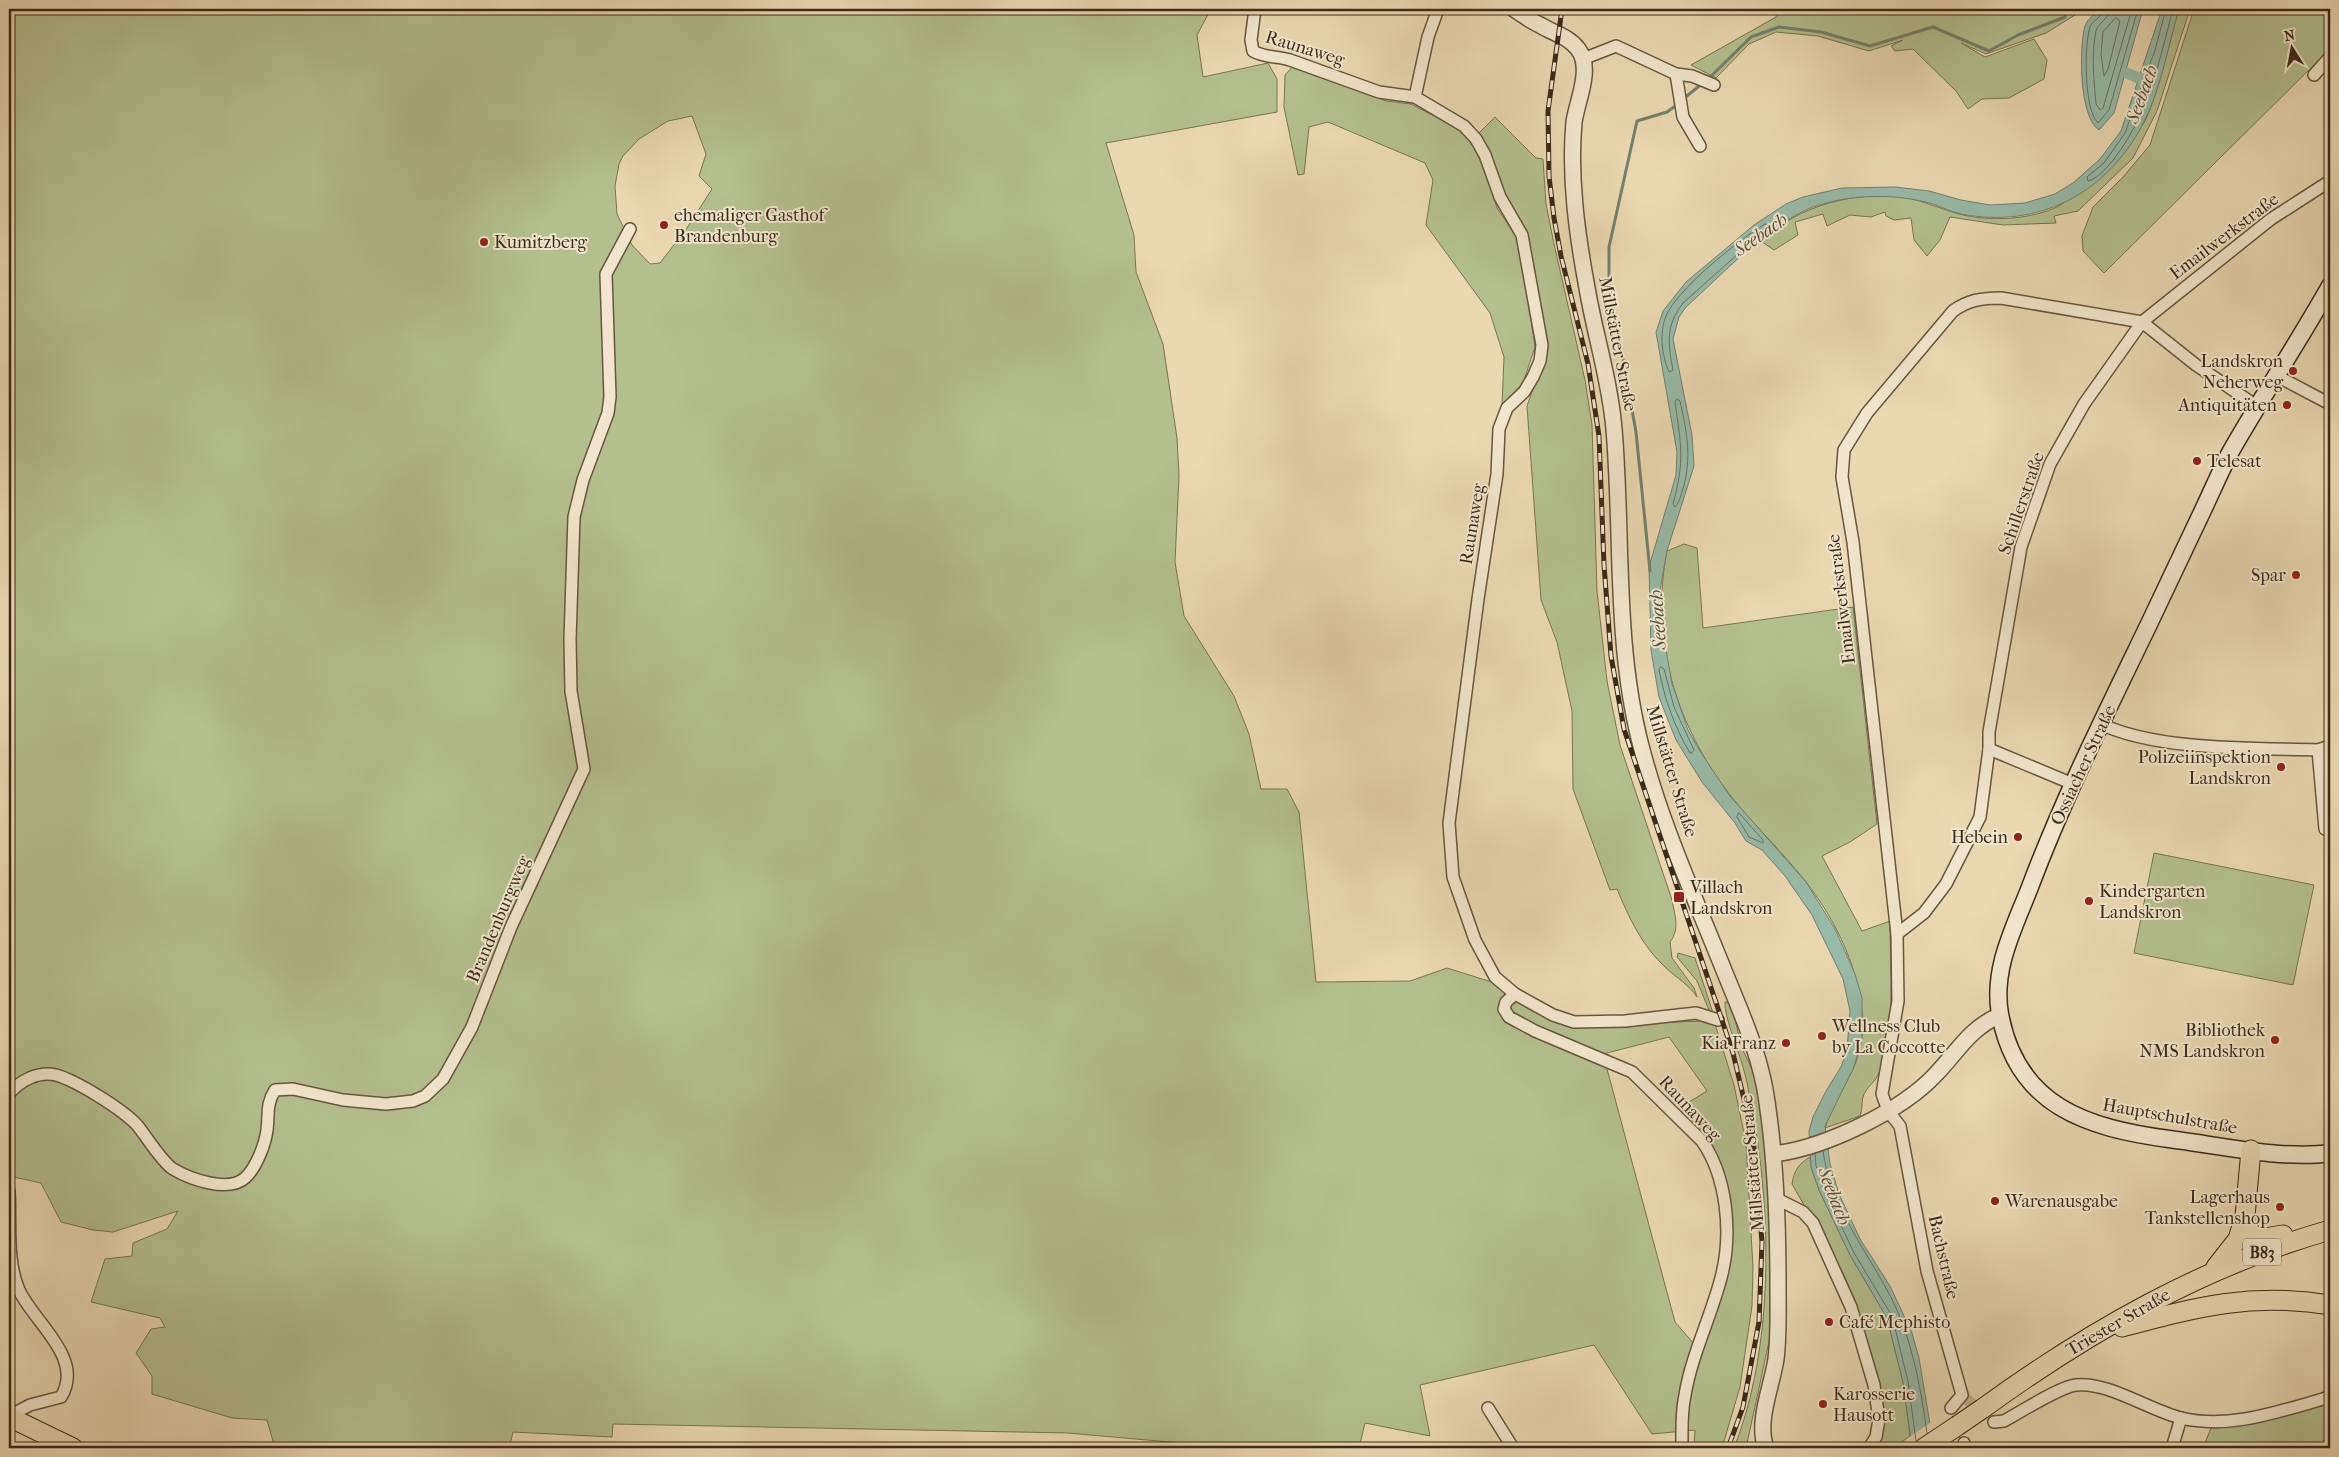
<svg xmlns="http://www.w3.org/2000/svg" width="2339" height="1457" viewBox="0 0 2339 1457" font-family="'IM FELL French Canon',serif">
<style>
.green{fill:#b3bf8f;stroke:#787454;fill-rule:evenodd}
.water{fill:#98baa8;stroke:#74806f}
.pier{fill:#ead8b2}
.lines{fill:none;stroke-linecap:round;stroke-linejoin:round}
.shore{stroke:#6a7261;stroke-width:1}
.stream{stroke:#74806f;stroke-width:3}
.canal{stroke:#98baa8;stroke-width:11}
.minor-tunnel{stroke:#c7b594;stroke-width:11;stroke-dasharray:11 5.5;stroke-linecap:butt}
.minor-casing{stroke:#685540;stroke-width:14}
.tertiary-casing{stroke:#685540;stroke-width:18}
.secondary-casing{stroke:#3d291a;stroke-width:19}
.primary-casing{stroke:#3d291a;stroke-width:21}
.minor{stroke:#f1e6cd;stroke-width:11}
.tertiary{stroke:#f1e6cd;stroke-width:15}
.secondary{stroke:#f1e6cd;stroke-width:16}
.primary{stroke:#ead8b2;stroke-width:19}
.rail-casing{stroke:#3d291a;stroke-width:5}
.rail{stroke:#f1e6cd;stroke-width:3;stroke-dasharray:9;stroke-linecap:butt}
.primary-bridge-casing{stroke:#3d291a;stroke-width:21;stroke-linecap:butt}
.primary-bridge{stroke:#ead8b2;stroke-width:19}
.poi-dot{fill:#8f2418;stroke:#f1e6cd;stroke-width:2}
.labels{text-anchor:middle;stroke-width:4;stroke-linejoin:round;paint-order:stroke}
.shield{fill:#f1e6cd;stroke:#736250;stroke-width:1}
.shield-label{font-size:16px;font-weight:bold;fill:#3d291a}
.street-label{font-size:18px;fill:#3d291a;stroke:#f1e6cd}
.poi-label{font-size:18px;fill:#3d291a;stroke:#f1e6cd;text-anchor:start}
.water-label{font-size:19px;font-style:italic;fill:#544d3e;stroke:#f1e6cd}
</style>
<rect width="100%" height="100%" fill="#ead8b2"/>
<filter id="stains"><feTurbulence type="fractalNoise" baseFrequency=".004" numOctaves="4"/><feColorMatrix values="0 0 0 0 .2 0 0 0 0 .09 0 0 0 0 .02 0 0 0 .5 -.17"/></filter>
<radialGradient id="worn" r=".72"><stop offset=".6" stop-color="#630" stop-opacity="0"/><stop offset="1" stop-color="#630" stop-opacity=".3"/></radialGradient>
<!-- green -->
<g class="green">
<path d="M 9,9 L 1211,9 L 1197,35 L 1203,77 L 1268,63 L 1277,79 L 1277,112 L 1106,143 L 1134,235 L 1136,272 L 1163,344 L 1177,438 L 1179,476 L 1175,562 L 1184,616 L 1234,696 L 1249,734 L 1261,789 L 1287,789 L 1299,812 L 1316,982 L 1410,981 L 1447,968 L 1495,983 L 1532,1011 L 1577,1026 L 1702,1021 L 1715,1024 L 1734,1085 L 1746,1143 L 1753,1268 L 1752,1306 L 1740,1387 L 1722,1448 L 1694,1448 L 1695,1430 L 1652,1434 L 1594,1345 L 1420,1385 L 1430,1436 L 1365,1423 L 1359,1448 L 1237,1448 L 1068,1433 L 613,1424 L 612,1437 L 513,1432 L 509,1448 L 275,1448 L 267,1420 L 232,1418 L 152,1394 L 152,1376 L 136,1353 L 151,1329 L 165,1327 L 160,1318 L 91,1302 L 105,1259 L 132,1256 L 133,1243 L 167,1229 L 178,1211 L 113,1232 L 93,1230 L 61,1222 L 41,1183 L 9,1176 ZM 692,116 L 706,154 L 699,176 L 712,189 L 687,228 L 660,263 L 650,264 L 632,245 L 617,214 L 615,186 L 619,164 L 623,156 L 639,139 L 668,121 ZM 1669,1037 L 1707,1091 L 1676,1110 L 1709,1145 L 1721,1163 L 1725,1198 L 1725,1277 L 1701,1352 L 1675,1322 L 1603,1054 Z"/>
<path d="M 1777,9 L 2056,10 L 2075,9 L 2075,15 L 2046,33 L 1986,54 L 1961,43 L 1985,57 L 2034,39 L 2047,60 L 2044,79 L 2009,98 L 1982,99 L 1968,109 L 1956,91 L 1913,49 L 1895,51 L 1891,46 L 1903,40 L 1869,51 L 1818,36 L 1776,32 L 1749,44 L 1716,78 L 1691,65 L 1776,17 Z"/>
<path d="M 2179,9 L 2190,9 L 2157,111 L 2133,158 L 2078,211 L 2054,216 L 2056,223 L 2003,225 L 1950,217 L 1940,240 L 1927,256 L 1914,240 L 1911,218 L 1894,220 L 1886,216 L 1885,212 L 1871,217 L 1850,215 L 1827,226 L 1823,214 L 1795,222 L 1798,235 L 1774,250 L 1761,241 C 1796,206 1859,189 1908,198 C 1926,202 1941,209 1959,214 C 1988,222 2031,220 2059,206 C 2071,199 2089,177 2100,166 C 2110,156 2139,133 2145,121 C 2161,86 2168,46 2179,9 Z"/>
<path d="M 2194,9 L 2330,9 L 2330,49 L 2104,273 L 2083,251 L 2082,236 L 2093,207 L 2123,177 L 2150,145 Z"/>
<path d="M 1294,65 L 1386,101 L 1411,104 L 1461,130 L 1471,142 L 1485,169 L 1497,208 L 1519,241 L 1535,347 L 1523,383 L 1502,405 L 1504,357 L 1490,313 L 1426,225 L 1433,180 L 1425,163 L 1328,122 L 1309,127 L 1304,174 L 1298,175 L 1284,107 L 1285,75 Z"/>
<path d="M 1495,117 L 1536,158 L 1543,159 L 1546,204 L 1554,244 L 1585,380 L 1592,425 L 1597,591 L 1607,681 L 1620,745 L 1672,900 C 1675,916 1680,929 1670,942 L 1672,958 L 1694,988 L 1697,997 C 1689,985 1677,978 1666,968 C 1642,946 1629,918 1617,889 L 1610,890 L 1573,789 L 1572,711 L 1557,642 L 1541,600 L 1527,406 L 1537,378 L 1535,290 L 1501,190 L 1477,135 Z"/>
<path d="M 1684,544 L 1697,548 L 1703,628 L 1853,607 L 1877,824 L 1850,842 L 1822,856 L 1862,931 L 1890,921 C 1890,964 1896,1037 1878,1075 C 1875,1082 1867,1087 1864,1094 C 1861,1100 1863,1109 1860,1116 L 1825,1128 C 1834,1097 1859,1071 1862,1037 C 1867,979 1835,916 1798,872 C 1772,841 1742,813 1719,780 C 1672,713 1651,632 1667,551 Z"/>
<path d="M 2154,853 L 2314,885 L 2293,985 L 2134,953 Z"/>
<path d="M 1678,953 L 1695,958 L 1714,1016 L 1711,1015 L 1697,981 L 1677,957 Z"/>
<path d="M 1725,1002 L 1728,1002 L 1732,1008 L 1742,1048 L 1757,1080 L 1765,1125 L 1771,1235 L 1770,1337 L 1746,1448 L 1734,1448 C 1774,1347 1772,1214 1752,1108 C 1749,1096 1748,1083 1744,1071 C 1740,1054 1724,1017 1725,1002 Z"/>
<path d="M 1810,1157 L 1811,1167 L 1819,1190 L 1850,1255 L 1887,1318 L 1903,1382 L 1910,1436 L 1893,1448 L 1873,1448 L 1884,1425 L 1871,1352 L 1851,1292 L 1842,1271 L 1792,1184 C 1794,1171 1798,1164 1810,1157 Z"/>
<path d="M 2330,1401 L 2330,1448 L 2203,1448 L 2211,1428 L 2240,1426 Z"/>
</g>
<!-- water -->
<g class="water">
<path d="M 2101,9 L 2143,9 L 2114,113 L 2099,130 C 2079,117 2079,47 2085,26 C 2088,18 2095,14 2101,9 Z"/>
<path d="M 2162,9 L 2179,9 C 2168,46 2161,89 2143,124 C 2106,194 2039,229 1961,214 C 1951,212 1942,207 1933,204 C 1896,193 1850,194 1813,207 C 1767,225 1723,274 1686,307 L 1679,317 L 1673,339 L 1692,435 L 1694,466 L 1667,551 L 1660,590 L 1663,633 L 1672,684 L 1688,730 L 1701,753 L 1730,796 L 1806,882 L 1835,929 L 1855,974 L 1862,998 L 1862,1037 L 1854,1067 L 1825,1126 L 1830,1164 L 1839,1194 L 1860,1239 L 1890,1286 L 1912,1333 L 1919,1358 L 1934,1448 L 1912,1448 L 1903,1382 L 1887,1318 L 1850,1255 L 1819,1190 L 1811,1167 L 1809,1131 L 1813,1117 L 1826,1091 L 1841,1067 L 1847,1050 L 1850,1011 L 1843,979 L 1812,915 L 1785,876 L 1762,850 L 1746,841 L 1735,823 L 1702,782 L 1676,740 L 1659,697 L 1651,650 L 1649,567 L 1676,475 L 1677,452 L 1656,332 L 1663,311 L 1686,282 L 1754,225 L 1786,204 L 1803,197 L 1842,188 L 1895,187 L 1929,191 L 1961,200 L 1990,205 L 2025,203 L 2055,194 L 2073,183 L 2100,159 L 2121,131 Z"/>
</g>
<!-- pier -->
<path class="pier" d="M 1933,1421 L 1936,1448 L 1909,1448 L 1908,1438 Z"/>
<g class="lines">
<!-- shore -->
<g class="shore">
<path d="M 2104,9 C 2103,18 2093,19 2090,27 C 2084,46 2084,110 2098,123 L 2109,110 L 2138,9"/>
<path d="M 2110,9 C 2109,20 2098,22 2096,31 C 2091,55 2094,80 2096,104 L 2100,110 L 2103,108 L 2132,9"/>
<path d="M 2166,9 L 2155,50 L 2125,133 L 2104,163 L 2087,177 L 2088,181 C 2099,178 2107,167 2114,159 C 2148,115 2159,62 2173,9"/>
<path d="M 2116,18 L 2120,21 L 2108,69 L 2104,76 L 2101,54 L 2103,32 Z"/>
<path d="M 1765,224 L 1768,225 L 1767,228 L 1683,303 C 1665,327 1668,343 1673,370 L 1669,372 C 1662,356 1659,333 1666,316 C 1678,288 1739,240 1765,224 Z"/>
<path d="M 1677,399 L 1680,401 C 1687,433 1692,457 1683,489 C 1681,495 1679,503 1675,507 L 1673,504 C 1685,460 1681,445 1675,402 Z"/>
<path d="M 1661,667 L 1664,669 L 1674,707 L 1694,750 L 1692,753 L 1690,753 C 1674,726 1665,700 1659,670 Z"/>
<path d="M 1739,813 L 1763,840 L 1763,843 L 1749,837 L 1737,817 Z"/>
<path d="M 1823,1151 C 1830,1203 1861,1243 1886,1288 C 1911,1333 1920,1383 1927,1433"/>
<path d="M 1815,1153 L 1816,1166 L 1824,1189 L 1854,1253 L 1892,1316 L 1908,1381 L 1916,1441"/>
</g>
<!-- stream -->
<g class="stream">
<path d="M 1708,79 L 1751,37 L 1779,27 L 1821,32 L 1870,46 L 1933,27 L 1989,51 L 2018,35 L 2065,17 L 2067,9"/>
<path d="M 1683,99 L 1703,83"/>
<path d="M 1650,571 L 1636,432 L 1609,282 L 1609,247 L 1637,121 L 1667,112 L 1678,104"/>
</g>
<!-- canal -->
<path class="canal" d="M 2127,73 L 2147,82"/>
<!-- minor-tunnel -->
<path class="minor-tunnel" d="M 1965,1398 L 1994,1422"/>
<!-- minor casing -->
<g class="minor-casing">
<g id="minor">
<path d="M 1255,9 L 1251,40 L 1253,51 C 1265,58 1277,56 1290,60 L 1379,92 L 1415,97"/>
<path d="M 1438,9 L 1428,37 L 1415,97 L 1464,126 L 1476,139 L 1485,155 L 1500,197 L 1522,235 L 1542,345 L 1540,361 L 1533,377 L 1524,392 L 1507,408 L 1499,429 L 1497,474 L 1478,599 L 1449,823 L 1453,877 L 1475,940 L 1495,977 L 1515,994 L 1553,1015 L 1574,1022 L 1625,1021 L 1696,1013 L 1718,1020"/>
<path d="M 1583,59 L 1616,46 L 1676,74 L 1692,76 L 1714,85"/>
<path d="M 1676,74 L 1683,117 L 1700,146"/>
<path d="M 2314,75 L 2330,57"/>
<path d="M 2277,376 L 2330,404"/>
<path d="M 2101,724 C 2158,751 2255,748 2318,750 L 2330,746"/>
<path d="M 1989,749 L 2073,784"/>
<path d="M 2318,750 L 2325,829"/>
<path d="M 1897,934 L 1924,913 L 1946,884 L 1980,817 L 1989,749 L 1989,732 L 2021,547 L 2050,464 L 2084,404 L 2142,322 L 2271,219 L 2330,181"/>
<path d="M 1515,994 L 1506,1002 L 1504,1009 L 1509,1017 L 1535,1031 L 1632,1072 L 1702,1141 C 1727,1177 1732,1232 1722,1274 C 1712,1315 1692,1353 1685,1395 C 1681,1413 1682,1430 1682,1448"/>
<path d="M 9,1094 C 19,1081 38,1071 56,1075 C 77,1081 122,1109 137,1125 C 147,1137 161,1161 173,1169 C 190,1179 228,1193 245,1178 C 256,1168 265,1145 267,1130 C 269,1114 266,1104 275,1090 L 293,1089 L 343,1100 L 386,1104 L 413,1101 L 425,1096 L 443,1079 L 472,1027 L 511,927 L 584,769 L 571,691 L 570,639 L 574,517 L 583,480 L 608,413 L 610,397 L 606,274 L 630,229"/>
<path d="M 9,1191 C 11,1223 6,1260 19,1290 C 34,1323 85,1358 61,1397 L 30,1405 L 9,1416"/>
<path d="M 1777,1199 L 1803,1212 L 1813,1223 L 1851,1307 L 1874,1385 L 1879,1419 L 1876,1437 L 1869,1448"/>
<path d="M 1488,1408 L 1513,1448"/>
<path d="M 1951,1408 L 1962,1395 L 1927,1271 L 1900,1126 L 1888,1111 L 1882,1094 L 1898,1001 L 1897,934 L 1853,542 L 1842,477 L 1844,450 L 1867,413 L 1953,311 C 1968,300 1982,298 2001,298 L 2142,322 L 2196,365 L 2258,407"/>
<path d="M 1994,1422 L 2004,1421 C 2021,1412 2059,1387 2076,1385 C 2107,1381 2151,1411 2181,1418 C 2231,1430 2283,1410 2330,1397"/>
<path d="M 9,1447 L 10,1448"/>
<path d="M 1963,1448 L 1964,1443"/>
<path d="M 2172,1448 L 2181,1418"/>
</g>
</g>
<!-- tertiary casing -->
<g class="tertiary-casing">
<g id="tertiary">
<path d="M 1514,9 C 1523,15 1531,21 1540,25 C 1553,33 1568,36 1578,49 C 1593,68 1577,101 1574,122 C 1569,177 1577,234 1587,288 C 1595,335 1610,381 1614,429 C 1623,535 1614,643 1641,746 C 1661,824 1695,898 1725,973 C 1742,1015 1761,1056 1767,1102 C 1776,1162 1778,1223 1778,1284 C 1778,1309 1779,1334 1776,1359 C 1772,1386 1756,1422 1766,1448"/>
<path d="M 1774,1154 C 1824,1148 1902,1111 1936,1074 C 1959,1050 1969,1029 2000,1015"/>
</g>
</g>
<!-- secondary casing -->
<g class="secondary-casing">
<path id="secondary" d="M 2330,286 C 2299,341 2263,395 2231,451 C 2221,470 2212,491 2203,510 C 2185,548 2167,586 2149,624 C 2107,711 2064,797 2030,887 C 2014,928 1992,969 2000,1014 C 2017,1107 2088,1128 2169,1139 C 2217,1145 2283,1160 2330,1153"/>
</g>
<!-- primary casing -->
<g class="primary-casing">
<g id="primary">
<path d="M 2245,1216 L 2249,1231 L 2258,1239 L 2283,1235"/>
<path d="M 2216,1267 L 2238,1239 L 2245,1216 L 2251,1150"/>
<path d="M 2122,1327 C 2197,1307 2252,1292 2330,1305"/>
<path d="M 1982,1409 C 2088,1332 2203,1266 2330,1230"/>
<path d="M 9,1417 L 73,1448"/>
<path d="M 1924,1448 L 1957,1426"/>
</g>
</g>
<!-- minor -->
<use href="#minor" class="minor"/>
<!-- tertiary -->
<use href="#tertiary" class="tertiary"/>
<!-- secondary -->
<use href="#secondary" class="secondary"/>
<!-- primary -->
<use href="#primary" class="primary"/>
<!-- rail casing -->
<g class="rail-casing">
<path id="rail" d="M 1562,9 L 1548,111 L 1549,176 L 1554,218 L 1561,256 L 1588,364 L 1599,436 L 1604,565 L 1611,656 L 1624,729 L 1733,1053 L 1753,1137 L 1762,1242 L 1759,1322 L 1743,1407 L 1728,1448"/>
</g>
<!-- rail -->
<use href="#rail" class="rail"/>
<!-- primary-bridge casing -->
<g class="primary-bridge-casing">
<path id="primary-bridge" d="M 1957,1426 L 1982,1409"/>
</g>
<!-- primary-bridge -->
<use href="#primary-bridge" class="primary-bridge"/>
</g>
<!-- markers -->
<g class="poi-dot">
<circle cx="664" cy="225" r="5"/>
<circle cx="484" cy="242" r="5"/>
<circle cx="2293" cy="371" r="5"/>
<circle cx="2287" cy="405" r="5"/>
<circle cx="2197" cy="461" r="5"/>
<circle cx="2296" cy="575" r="5"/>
<circle cx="2281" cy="767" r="5"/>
<circle cx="2018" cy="837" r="5"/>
<rect x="1673" y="891" width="12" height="12" rx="2.5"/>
<circle cx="2089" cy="901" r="5"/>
<circle cx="1822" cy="1036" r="5"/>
<circle cx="2275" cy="1040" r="5"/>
<circle cx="1786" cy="1043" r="5"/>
<circle cx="1995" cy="1201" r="5"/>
<circle cx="2280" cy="1207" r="5"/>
<circle cx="1829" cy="1322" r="5"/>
<circle cx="1823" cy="1404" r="5"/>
</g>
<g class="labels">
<!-- shield labels -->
<rect class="shield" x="2243" y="1238.5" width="38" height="27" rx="4"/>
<g class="shield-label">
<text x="2262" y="1258">B83</text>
</g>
<!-- street labels -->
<g class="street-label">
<text transform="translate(1305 48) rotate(17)" y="6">Raunaweg</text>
<text transform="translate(2224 236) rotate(-37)" y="6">Emailwerkstraße</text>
<text transform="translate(1618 344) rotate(79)" y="6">Millstätter Straße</text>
<text transform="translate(2021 503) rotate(-71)" y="6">Schillerstraße</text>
<text transform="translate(1472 524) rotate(-81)" y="6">Raunaweg</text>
<text transform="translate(1841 599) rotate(-97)" y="6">Emailwerkstraße</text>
<text transform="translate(2083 765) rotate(-65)" y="6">Ossiacher Straße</text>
<text transform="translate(1672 771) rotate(73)" y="6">Millstätter Straße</text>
<text transform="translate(498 919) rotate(-67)" y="6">Brandenburgweg</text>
<text transform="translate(1690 1108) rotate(47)" y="6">Raunaweg</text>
<text transform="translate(2170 1116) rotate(10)" y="6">Hauptschulstraße</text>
<text transform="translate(1752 1163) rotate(-95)" y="6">Millstätter Straße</text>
<text transform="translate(1944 1257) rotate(77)" y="6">Bachstraße</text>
<text transform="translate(2118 1322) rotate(-30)" y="6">Triester Straße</text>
</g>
<!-- poi labels -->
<g class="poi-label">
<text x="674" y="221">ehemaliger Gasthof<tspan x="674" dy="21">Brandenburg</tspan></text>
<text x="494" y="248">Kumitzberg</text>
<text x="2283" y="367" text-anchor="end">Landskron<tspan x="2283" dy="21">Neherweg</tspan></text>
<text x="2277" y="411" text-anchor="end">Antiquitäten</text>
<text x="2207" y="467">Telesat</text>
<text x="2286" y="581" text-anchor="end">Spar</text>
<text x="2271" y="763" text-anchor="end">Polizeiinspektion<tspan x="2271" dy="21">Landskron</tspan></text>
<text x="2008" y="843" text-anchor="end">Hebein</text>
<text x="1690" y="893">Villach<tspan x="1690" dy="21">Landskron</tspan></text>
<text x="2099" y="897">Kindergarten<tspan x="2099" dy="21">Landskron</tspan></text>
<text x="1832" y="1032">Wellness Club<tspan x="1832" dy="21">by La Coccotte</tspan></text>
<text x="2265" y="1036" text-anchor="end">Bibliothek<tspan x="2265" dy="21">NMS Landskron</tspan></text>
<text x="1776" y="1049" text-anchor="end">Kia Franz</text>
<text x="2270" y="1203" text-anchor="end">Lagerhaus<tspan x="2270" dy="21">Tankstellenshop</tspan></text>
<text x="2005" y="1207">Warenausgabe</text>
<text x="1839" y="1328">Café Mephisto</text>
<text x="1833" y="1400">Karosserie<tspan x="1833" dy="21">Hausott</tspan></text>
</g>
<!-- water labels -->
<g class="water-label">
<text transform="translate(2141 94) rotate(-70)" y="7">Seebach</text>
<text transform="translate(1760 234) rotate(-35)" y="7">Seebach</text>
<text transform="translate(1657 620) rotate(-94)" y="7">Seebach</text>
<text transform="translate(1835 1196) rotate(69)" y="7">Seebach</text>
</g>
</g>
<!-- margin -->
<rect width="2339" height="1457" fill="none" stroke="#ead8b2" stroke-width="30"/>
<rect x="10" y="10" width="2319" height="1437" fill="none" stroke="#3d291a" stroke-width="2.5"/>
<rect x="15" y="15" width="2309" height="1427" fill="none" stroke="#3d291a"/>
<!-- north arrow -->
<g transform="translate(2292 48) rotate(349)" stroke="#f1e6cd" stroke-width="4" paint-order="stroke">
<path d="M0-4L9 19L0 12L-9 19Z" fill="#3d291a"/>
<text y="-8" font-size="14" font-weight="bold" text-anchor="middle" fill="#3d291a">N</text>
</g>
<rect width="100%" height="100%" filter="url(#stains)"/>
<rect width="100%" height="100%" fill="url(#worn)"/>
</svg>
